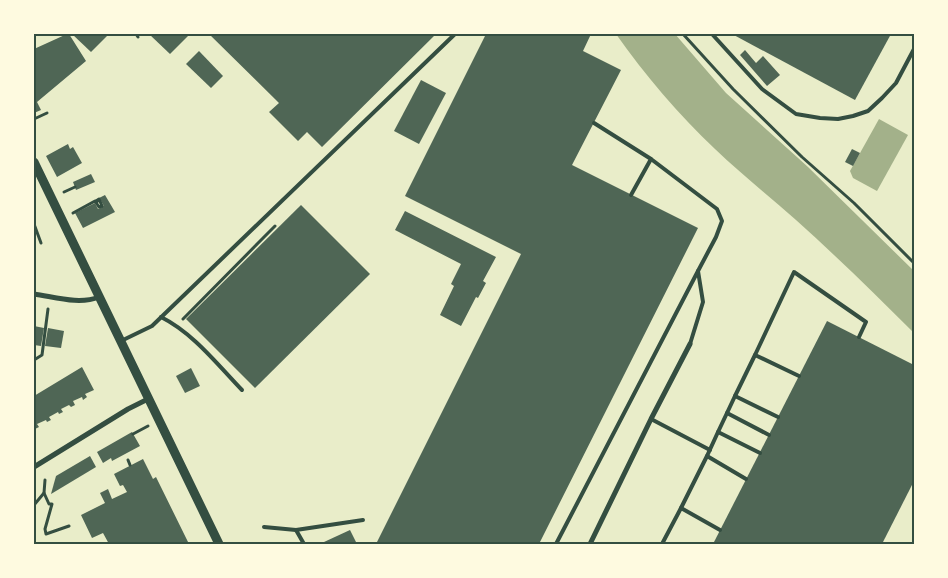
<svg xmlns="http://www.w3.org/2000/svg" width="948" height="578" viewBox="0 0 948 578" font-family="'Libre Baskerville',serif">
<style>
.water{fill:#a3b18a}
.building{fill:#4f6655}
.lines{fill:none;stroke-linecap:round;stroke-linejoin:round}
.path{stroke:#344e41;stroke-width:3}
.service{stroke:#344e41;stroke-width:4}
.minor{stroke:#344e41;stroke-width:5}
.tertiary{stroke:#344e41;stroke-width:9}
.neatline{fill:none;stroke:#344e41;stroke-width:2}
</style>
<rect width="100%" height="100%" fill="#e9edc9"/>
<!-- water -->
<g class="water">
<path d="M 616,34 L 675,34 L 726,93 L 808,167 L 914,271 L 914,333 C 875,294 836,256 796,220 C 769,196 741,174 715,149 C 680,116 644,74 616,34 Z"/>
<path d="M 879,119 L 908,135 L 877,191 L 853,178 L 850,171 Z"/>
</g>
<!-- building -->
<g class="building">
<path d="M 67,34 L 69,34 L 86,61 L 37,102 L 41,110 L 34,113 L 34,49 Z"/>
<path d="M 72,34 L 109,34 L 91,52 Z"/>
<path d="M 149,34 L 190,34 L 170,54 Z"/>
<path d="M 209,34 L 436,34 L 322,147 L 307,132 L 298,141 L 269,112 L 279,103 Z"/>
<path d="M 486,34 L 591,34 L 583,51 L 621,70 L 572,165 L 698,228 L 539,544 L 376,544 L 521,254 L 405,196 Z"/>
<path d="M 732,34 L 891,34 L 855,100 Z"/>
<path d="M 745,50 L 756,63 L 763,56 L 780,75 L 767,86 L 740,55 Z"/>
<path d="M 199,51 L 223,76 L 211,88 L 186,64 Z"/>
<path d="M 421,80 L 446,93 L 419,144 L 394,131 Z"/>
<path d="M 68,144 L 70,149 L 73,147 L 82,163 L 57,177 L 46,156 Z"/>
<path d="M 852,149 L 860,153 L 853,166 L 845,162 Z"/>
<path d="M 91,174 L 95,182 L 76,190 L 73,182 Z"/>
<path d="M 105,195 L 115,212 L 83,228 L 75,213 L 95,203 L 98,209 L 104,206 L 99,198 Z"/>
<path d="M 301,205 L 370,274 L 255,388 L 186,319 Z"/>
<path d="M 405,211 L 496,257 L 483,281 L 486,283 L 478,298 L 476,297 L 461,326 L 440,315 L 454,286 L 451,284 L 461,264 L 395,230 Z"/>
<path d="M 827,321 L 914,365 L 914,481 L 882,544 L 713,544 Z"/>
<path d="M 34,326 L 44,328 L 41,346 L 34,345 Z"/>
<path d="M 48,328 L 64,331 L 61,348 L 45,346 Z"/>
<path d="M 82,367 L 94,390 L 85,394 L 87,397 L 83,400 L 82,397 L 73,401 L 75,405 L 71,407 L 69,405 L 61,409 L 63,412 L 59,414 L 58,412 L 49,417 L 51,420 L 47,422 L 46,420 L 37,424 L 39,427 L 35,429 L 34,396 Z"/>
<path d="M 191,368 L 200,386 L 185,393 L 176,376 Z"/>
<path d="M 132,432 L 140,446 L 112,461 L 111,458 L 103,463 L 97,452 Z"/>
<path d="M 90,456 L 96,467 L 51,494 L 56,476 Z"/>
<path d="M 143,459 L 153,479 L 156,477 L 189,544 L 109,544 L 103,533 L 92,538 L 81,515 L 105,503 L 100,493 L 108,489 L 112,499 L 127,492 L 123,485 L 120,486 L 114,474 Z"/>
<path d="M 350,530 L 357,544 L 325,544 L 324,542 Z"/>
</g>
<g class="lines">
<!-- path -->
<g class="path">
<path d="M 136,34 L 138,37"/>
<path d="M 683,34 L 733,89 L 802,157 L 854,203 L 914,263"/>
<path d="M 34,119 L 47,113"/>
<path d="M 64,192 L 75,187"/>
<path d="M 97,202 L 96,201 L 99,199 L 102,206"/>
<path d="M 73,213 L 95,201 L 99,207 L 102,206"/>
<path d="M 34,224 L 41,243"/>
<path d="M 183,319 L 275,226"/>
<path d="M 34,360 L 42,355 L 48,309"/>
<path d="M 133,434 L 148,426"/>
<path d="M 128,460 L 130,465"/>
<path d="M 45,480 L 44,493 L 49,504 L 52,504 L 45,529 L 46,534 L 69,526"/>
<path d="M 34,505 L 44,493"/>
</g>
<!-- service -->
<g class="service">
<path d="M 712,34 L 762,89 L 796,114 L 820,118 L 838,119 L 853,116 L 868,111 L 882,98 L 896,83 L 914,49"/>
<path d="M 594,123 L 651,159 L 631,195"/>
<path d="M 651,159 L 717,209 L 722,221 L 716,237 L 698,271 L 703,302 L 690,344"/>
<path d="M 161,317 C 193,333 217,364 242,390"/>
<path d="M 121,341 L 152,326 L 455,34"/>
<path d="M 755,355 L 794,272 L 866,322 L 859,337"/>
<path d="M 735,396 L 755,355 L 799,376"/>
<path d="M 727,413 L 735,396 L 778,417"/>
<path d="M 651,419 L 710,450"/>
<path d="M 718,432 L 727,413 L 769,435"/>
<path d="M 707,456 L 718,432 L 760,453"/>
<path d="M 681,508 L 707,456 L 746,479"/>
<path d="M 264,527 L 296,530 L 363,520"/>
<path d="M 296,530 L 304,544"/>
<path d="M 556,544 L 698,271"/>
<path d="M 662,544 L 681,508 L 720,530"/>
</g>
<!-- minor -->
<g class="minor">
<path d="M 34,294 C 55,297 79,305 99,297"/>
<path d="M 34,467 L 128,409 L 148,399"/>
<path d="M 590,544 L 651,419 L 690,344"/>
</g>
<!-- tertiary -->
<path class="tertiary" d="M 34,162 L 219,544"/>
</g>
<!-- border -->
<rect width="948" height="578" fill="none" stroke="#fefae0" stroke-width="70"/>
<rect x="35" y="35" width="878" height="508" class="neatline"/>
</svg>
